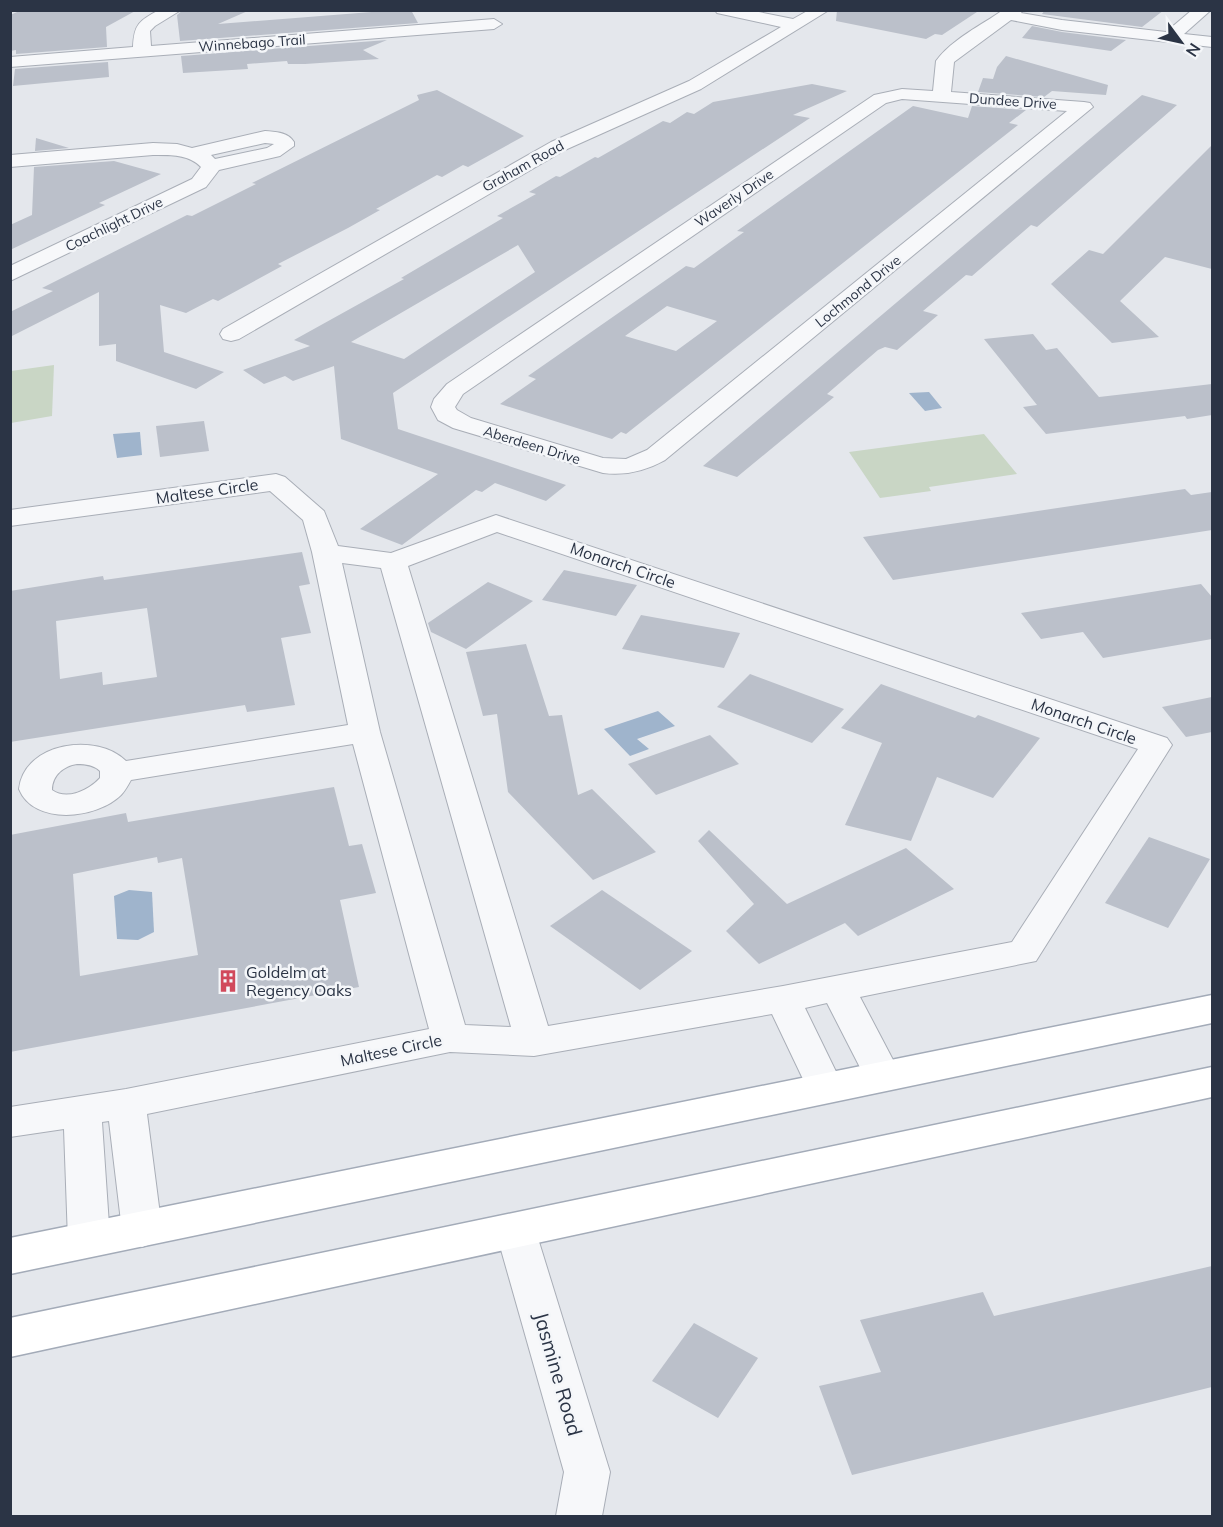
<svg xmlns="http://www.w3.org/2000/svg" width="1223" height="1527" viewBox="0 0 1223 1527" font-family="Mulish,sans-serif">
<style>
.green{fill:#c9d6c5}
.water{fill:#9fb4cc}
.building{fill:#bbc0ca;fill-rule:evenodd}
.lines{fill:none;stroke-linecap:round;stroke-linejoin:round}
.minor-casing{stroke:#a9aeb7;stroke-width:2}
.major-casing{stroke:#a3abb8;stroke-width:3}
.minor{fill:#f7f8fa;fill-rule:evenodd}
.major{fill:#fff;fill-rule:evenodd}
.labels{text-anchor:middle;stroke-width:5;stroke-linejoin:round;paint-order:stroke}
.far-street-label{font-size:14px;fill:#2b3445;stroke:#f4f6f9}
.street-label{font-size:16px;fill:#2b3445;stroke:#f4f6f9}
.poi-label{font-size:16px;fill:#2b3445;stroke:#f4f6f9;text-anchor:start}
.near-street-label{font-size:20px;fill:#2b3445;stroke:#f4f6f9}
</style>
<rect width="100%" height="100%" fill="#e4e7ec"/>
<!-- green -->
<g class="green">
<path d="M 54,365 L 52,416 L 11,423 L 11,371 Z"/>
<path d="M 984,434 L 1017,474 L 929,487 L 931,491 L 880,498 L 849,452 Z"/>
</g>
<!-- water -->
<g class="water">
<path d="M 929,392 L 942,408 L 925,411 L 909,393 Z"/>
<path d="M 140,432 L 142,455 L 117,458 L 113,434 Z"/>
<path d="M 658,711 L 675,726 L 637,739 L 649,749 L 630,756 L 604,729 Z"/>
<path d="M 129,890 L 152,892 L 154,932 L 138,940 L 117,939 L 114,896 Z"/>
</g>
<!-- building -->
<g class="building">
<path d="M 22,10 L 137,10 L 106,27 L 107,47 L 16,54 L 16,50 L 10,51 L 10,15 Z"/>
<path d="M 183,10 L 250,10 L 218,24 L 397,10 L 411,10 L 418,23 L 180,41 L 177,15 Z"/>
<path d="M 837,10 L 980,10 L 942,35 L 935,34 L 926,39 L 836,21 Z"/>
<path d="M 1045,10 L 1164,10 L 1142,27 L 1042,14 Z"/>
<path d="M 1032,26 L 1062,32 L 1126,40 L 1111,51 L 1022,38 Z"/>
<path d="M 387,40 L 363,50 L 379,59 L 305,64 L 288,64 L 287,61 L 247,64 L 248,69 L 183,73 L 181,56 Z"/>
<path d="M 1006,56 L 1108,85 L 1106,95 L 1052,91 L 1044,97 L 978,92 L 983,78 L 993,79 L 997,67 Z"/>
<path d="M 108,62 L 109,77 L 13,86 L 15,69 Z"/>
<path d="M 812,84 L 847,91 L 793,115 L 810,118 L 393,393 L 398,429 L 566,485 L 546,501 L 495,483 L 482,492 L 476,490 L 402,545 L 360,529 L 438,474 L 341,439 L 334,366 L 293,381 L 285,376 L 264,384 L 243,370 L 310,346 L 294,340 L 404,279 L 401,278 L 503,218 L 497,216 L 536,194 L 529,192 L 556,176 L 560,177 L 595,157 L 598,158 L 663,121 L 670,123 L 687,112 L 694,114 L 713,102 ZM 518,245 L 535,272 L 404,359 L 351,342 Z"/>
<path d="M 437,90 L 524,136 L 468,167 L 463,165 L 442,177 L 437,175 L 376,209 L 380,210 L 348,228 L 278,264 L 282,266 L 218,301 L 213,299 L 186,313 L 160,305 L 164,352 L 224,372 L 196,389 L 116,361 L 116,344 L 99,346 L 99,292 L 10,337 L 10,312 L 53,291 L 42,288 L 187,215 L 192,216 L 256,184 L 252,183 L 419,100 L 417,95 Z"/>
<path d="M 1142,95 L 1177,105 L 1037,227 L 1031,225 L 972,276 L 966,275 L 923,311 L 938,315 L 897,350 L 885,347 L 878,350 L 827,394 L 834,397 L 737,477 L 703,466 Z"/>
<path d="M 913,106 L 968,118 L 972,106 L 1026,110 L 1009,123 L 1018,125 L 1004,136 L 626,434 L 621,432 L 612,439 L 500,404 L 536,379 L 528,376 L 686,266 L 694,268 L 744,232 L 737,231 ZM 667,306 L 717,321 L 676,351 L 625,336 Z"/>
<path d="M 36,138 L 69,148 L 35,151 Z"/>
<path d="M 1212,145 L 1212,269 L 1165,257 L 1120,301 L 1159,337 L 1112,343 L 1051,284 L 1089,250 L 1103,254 Z"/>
<path d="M 114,161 L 161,174 L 99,203 L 105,205 L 10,250 L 10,225 L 32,215 L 34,167 Z"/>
<path d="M 1033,334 L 1046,350 L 1057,348 L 1099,397 L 1212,384 L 1212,415 L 1187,419 L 1185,416 L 1046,434 L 1023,407 L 1037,405 L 984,339 Z"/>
<path d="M 204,421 L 209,451 L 160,457 L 156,426 Z"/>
<path d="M 1185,489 L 1191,495 L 1212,492 L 1212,530 L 893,580 L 863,537 Z"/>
<path d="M 302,552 L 310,584 L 299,586 L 311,633 L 281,638 L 295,705 L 247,712 L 245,705 L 10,742 L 10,591 L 103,576 L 104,580 ZM 147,608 L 157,677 L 103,685 L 102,672 L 60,679 L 56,621 Z"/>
<path d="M 564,570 L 637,585 L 616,616 L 542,600 Z"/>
<path d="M 488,582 L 533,601 L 466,649 L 431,632 L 428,623 Z"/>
<path d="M 1201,584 L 1212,597 L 1212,639 L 1103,658 L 1083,632 L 1041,639 L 1021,613 Z"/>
<path d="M 641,615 L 740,633 L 724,668 L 622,649 Z"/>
<path d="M 526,644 L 549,716 L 562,715 L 578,795 L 592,789 L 656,852 L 593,880 L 508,792 L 497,714 L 483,716 L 466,652 Z"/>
<path d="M 750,674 L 844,709 L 812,743 L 717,707 Z"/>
<path d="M 881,684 L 975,718 L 978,715 L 1040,738 L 993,798 L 937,777 L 911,841 L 845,825 L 882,743 L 841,728 Z"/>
<path d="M 1212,697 L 1212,732 L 1186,737 L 1162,707 Z"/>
<path d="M 710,735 L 739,764 L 656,795 L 628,764 Z"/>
<path d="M 334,787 L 349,846 L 362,844 L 376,893 L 340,900 L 359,987 L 10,1052 L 10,835 L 126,813 L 128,822 ZM 157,857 L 158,863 L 182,858 L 198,955 L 80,976 L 73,874 Z"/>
<path d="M 709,830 L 787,904 L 906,848 L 954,889 L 858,936 L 845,923 L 759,964 L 726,931 L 754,904 L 698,841 Z"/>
<path d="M 1149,837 L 1210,859 L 1168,928 L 1105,903 Z"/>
<path d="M 602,890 L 692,951 L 640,990 L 550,926 Z"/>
<path d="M 1212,1266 L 1212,1387 L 852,1475 L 819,1386 L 881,1372 L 860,1320 L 983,1292 L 994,1316 Z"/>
<path d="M 694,1323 L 758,1358 L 718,1418 L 652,1381 Z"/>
</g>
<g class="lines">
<!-- minor casing -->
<g class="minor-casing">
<g id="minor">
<path d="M 159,10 L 181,10 L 155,26 L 150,31 L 151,46 L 494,19 L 502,24 L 494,29 L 10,67 L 10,57 L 133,47 C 134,24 139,21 159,10 Z"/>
<path d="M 715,10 L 749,10 L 793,19 L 809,10 L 829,10 L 701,89 L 565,150 L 239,339 L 231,341 L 223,339 L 220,334 L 223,329 L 551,142 L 689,81 L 781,27 L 717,13 Z"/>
<path d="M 1003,10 L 1023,10 L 1021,13 L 1062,20 L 1166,32 L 1192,10 L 1211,10 L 1184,34 L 1212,37 L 1212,47 L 1062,30 L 1011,20 L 954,62 L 951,92 L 1084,102 L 1090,103 L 1093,107 L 665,460 C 645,471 625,476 603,473 L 453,428 L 438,420 L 431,407 L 434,399 L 447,384 L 874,95 L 902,89 L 933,91 L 936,61 C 952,39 982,25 1003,10 ZM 902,99 L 1067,111 L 647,450 L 626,459 L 603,458 L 471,418 L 457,410 L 455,407 L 463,394 L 886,103 Z"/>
<path d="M 265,131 C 276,132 288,132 294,142 L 294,146 L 280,156 L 219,170 L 206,187 L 10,281 L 10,266 L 192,179 L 201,167 C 189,154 169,155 153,155 L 10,167 L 10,155 L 153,143 L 177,144 L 192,148 ZM 265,143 L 274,144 L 267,148 L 215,159 L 211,155 Z"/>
<path d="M 276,474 L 285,477 L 324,511 L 338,546 L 391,553 L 496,515 L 1167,738 L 1172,745 L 1036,961 L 860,997 L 902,1077 L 896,1087 L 883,1091 L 870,1087 L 827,1003 L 805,1008 L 844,1088 L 838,1098 L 825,1102 L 812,1098 L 772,1014 L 534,1056 L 450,1052 L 147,1114 L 162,1230 L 156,1242 L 142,1247 L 128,1242 L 122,1230 L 109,1121 L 102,1122 L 110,1240 L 104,1252 L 89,1257 L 74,1252 L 68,1240 L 64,1129 L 10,1137 L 10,1107 L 126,1089 L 429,1029 L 353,744 L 131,780 C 128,785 125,791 121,795 C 97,819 34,826 19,789 C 24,742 97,732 126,761 L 348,725 L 312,552 L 303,520 L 270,491 L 10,526 L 10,510 ZM 497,532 L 1138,749 L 1012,942 L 783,986 L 548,1026 L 408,566 ZM 342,563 L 381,568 L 511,1027 L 465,1025 L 380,732 ZM 77,764 C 86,764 94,765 100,771 L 100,778 C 89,790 67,801 52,790 C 52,775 64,766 77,764 Z"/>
<path d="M 516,1215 L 530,1220 L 536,1232 L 610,1472 L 602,1516 L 556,1516 L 564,1472 L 496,1232 L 502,1220 Z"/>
</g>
</g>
<!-- major casing -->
<g class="major-casing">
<g id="major">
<path d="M 1212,995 L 1212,1023 L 10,1274 L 10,1238 Z"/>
<path d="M 1212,1067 L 1212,1097 L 10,1357 L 10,1318 Z"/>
</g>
</g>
<!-- minor -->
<use href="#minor" class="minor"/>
<!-- major -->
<use href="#major" class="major"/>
</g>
<!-- icons -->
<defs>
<g id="building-bare" transform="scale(1.8)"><path d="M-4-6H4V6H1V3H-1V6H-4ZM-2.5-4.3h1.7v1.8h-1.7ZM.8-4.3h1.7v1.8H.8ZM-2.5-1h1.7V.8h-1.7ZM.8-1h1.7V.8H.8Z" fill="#d1495b" stroke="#f4f6f9" stroke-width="2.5" paint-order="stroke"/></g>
</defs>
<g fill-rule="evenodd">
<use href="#building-bare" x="228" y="981"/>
</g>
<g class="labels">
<!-- far-street labels -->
<g class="far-street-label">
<text transform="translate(252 43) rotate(-4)" y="5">Winnebago Trail</text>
<text transform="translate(1013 101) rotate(4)" y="5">Dundee Drive</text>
<text transform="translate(523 166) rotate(-29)" y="5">Graham Road</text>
<text transform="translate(734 198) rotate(-34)" y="5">Waverly Drive</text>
<text transform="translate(114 224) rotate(-26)" y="5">Coachlight Drive</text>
<text transform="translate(858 291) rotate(-39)" y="5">Lochmond Drive</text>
<text transform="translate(532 445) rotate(17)" y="5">Aberdeen Drive</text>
</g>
<!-- street labels -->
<g class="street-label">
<text transform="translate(207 491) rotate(-8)" y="6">Maltese Circle</text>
<text transform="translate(623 565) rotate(19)" y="6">Monarch Circle</text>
<text transform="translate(1084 721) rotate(19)" y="6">Monarch Circle</text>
<text transform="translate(391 1050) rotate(-12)" y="6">Maltese Circle</text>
</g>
<!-- poi labels -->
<g class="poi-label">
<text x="246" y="978">Goldelm at<tspan x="246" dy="18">Regency Oaks</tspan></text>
</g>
<!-- near-street labels -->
<g class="near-street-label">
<text transform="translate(558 1374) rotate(74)" y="7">Jasmine Road</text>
</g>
</g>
<!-- border -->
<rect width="1223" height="1527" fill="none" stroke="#2b3445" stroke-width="24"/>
<!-- north arrow -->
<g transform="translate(1181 42) rotate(123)" stroke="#f4f6f9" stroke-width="4.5" paint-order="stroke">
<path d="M0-4.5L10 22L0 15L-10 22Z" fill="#2b3445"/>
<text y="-9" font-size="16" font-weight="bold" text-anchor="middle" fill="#2b3445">N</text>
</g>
</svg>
